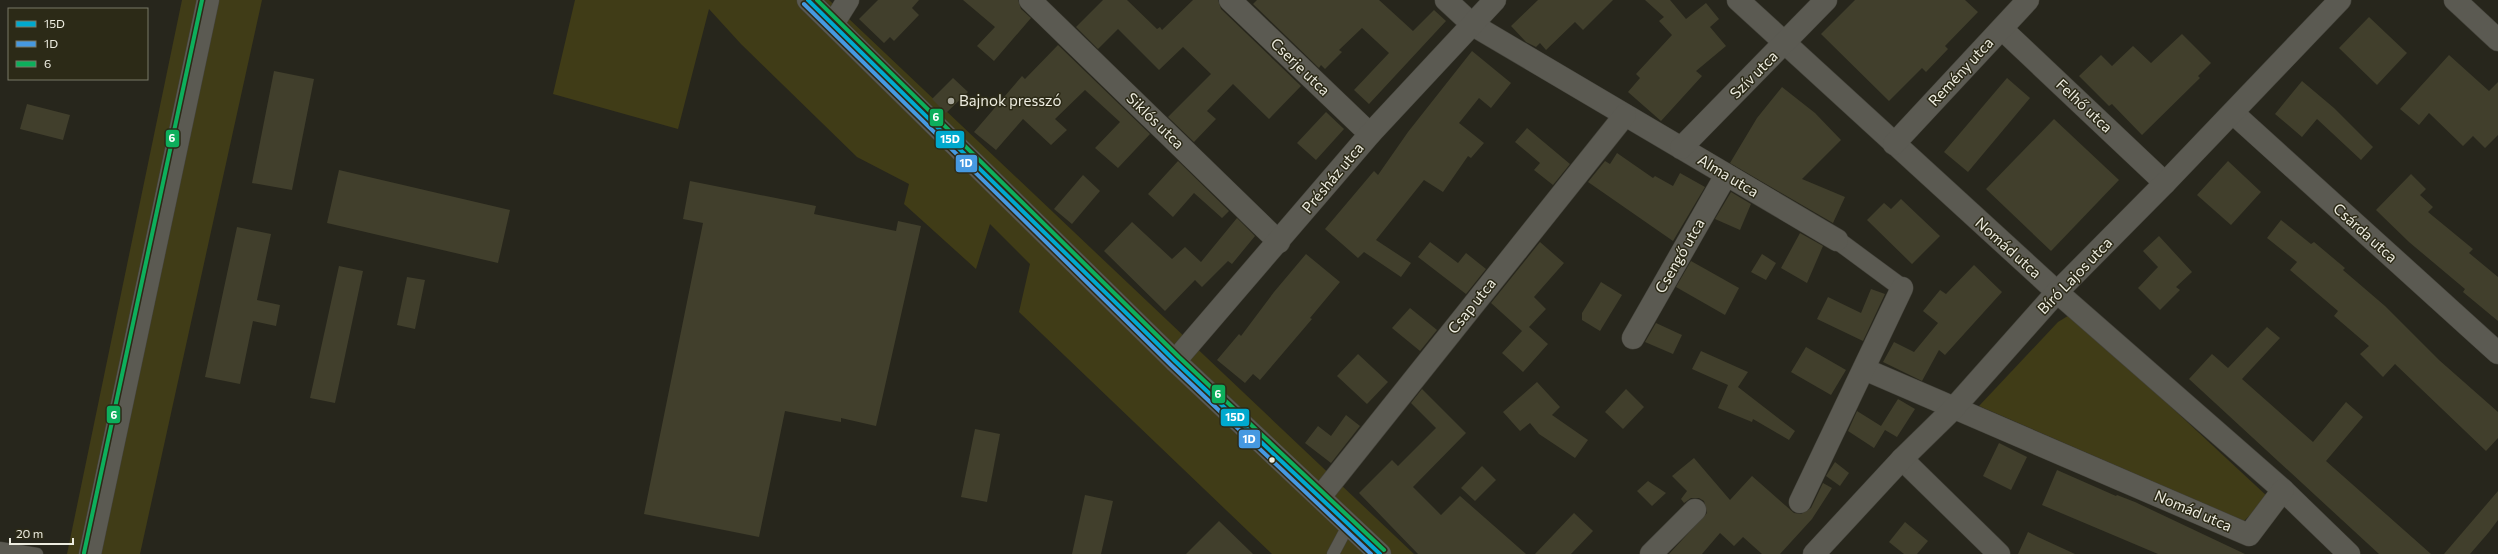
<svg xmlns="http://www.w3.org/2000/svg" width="2498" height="554" viewBox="0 0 2498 554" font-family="Commissioner,sans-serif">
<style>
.green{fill:#403c17}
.building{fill:#413f2c}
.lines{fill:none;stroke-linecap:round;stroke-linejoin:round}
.service-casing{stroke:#44433b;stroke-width:13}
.pedestrian-casing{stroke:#44433b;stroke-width:19}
.minor-casing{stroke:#44433b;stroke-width:23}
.tertiary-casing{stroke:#44433b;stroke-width:23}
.service{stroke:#5b5a52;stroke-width:12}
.pedestrian{stroke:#5b5a52;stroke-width:18}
.minor{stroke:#5b5a52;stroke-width:22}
.tertiary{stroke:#5b5a52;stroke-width:22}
.bus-1-casing{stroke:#2c2a17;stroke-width:7}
.bus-2-casing{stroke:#2c2a17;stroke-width:7}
.bus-3-casing{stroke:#2c2a17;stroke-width:7}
.bus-1{stroke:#00a9ce;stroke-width:4}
.bus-2{stroke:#4699e1;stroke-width:4}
.bus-3{stroke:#0daf5c;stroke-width:4}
.poi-dot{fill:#a8a79b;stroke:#2c2a17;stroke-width:1.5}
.bus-dot{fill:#edece0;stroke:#2c2a17;stroke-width:1.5}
.labels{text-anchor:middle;stroke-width:3;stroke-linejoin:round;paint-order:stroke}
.street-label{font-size:15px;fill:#edece0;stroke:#2c2a17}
.poi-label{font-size:15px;fill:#edece0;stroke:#2c2a17;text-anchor:start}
.line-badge{stroke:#2c2a17;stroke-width:1.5}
.badge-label{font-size:11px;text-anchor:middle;font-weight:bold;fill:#fff}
</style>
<rect width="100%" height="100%" fill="#27261c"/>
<!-- green -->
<g class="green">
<path d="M 182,0 L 262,0 L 140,554 L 67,554 Z"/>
<path d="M 575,0 L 829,0 L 1414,554 L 1272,554 L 1019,312 L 1030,264 L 990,224 L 976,269 L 904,204 L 909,184 L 857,157 L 741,44 L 709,9 L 678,129 L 553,94 Z"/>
<path d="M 2071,314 L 2268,497 L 2244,521 L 1979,406 L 2058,322 Z"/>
</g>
<!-- building -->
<g class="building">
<path d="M 878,0 L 919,0 L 912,8 L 919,15 L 894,41 L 890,37 L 884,43 L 859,19 Z"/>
<path d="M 963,0 L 1018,0 L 1021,9 L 1031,18 L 994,61 L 977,46 L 995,27 Z"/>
<path d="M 1103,0 L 1127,0 L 1157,29 L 1160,27 L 1162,30 L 1193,0 L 1218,0 L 1221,9 L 1301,86 L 1269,119 L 1233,84 L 1207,111 L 1216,119 L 1194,142 L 1168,117 L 1211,74 L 1183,47 L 1159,70 L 1118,29 L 1098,49 L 1076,27 Z"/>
<path d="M 1257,0 L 1379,0 L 1413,31 L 1434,10 L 1446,21 L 1369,104 L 1354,90 L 1389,53 L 1362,28 L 1339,50 L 1342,52 L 1325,69 L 1321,65 L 1319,68 L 1253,4 Z"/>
<path d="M 1538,0 L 1613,0 L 1583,30 L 1575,22 L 1546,50 L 1540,43 L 1536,47 L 1526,42 L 1511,26 Z"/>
<path d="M 1645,0 L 1670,0 L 1686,19 L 1706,3 L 1719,19 L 1710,27 L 1726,46 L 1696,71 L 1702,76 L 1661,121 L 1628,92 L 1640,78 L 1636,74 L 1672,35 L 1659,21 L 1664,17 Z"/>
<path d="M 1855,0 L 1965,0 L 1978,12 L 1945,46 L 1948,49 L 1926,72 L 1922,68 L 1889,101 L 1821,34 Z"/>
<path d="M 2369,17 L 2407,53 L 2377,85 L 2339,48 Z"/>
<path d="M 2182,34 L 2211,63 L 2198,76 L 2200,78 L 2142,135 L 2112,104 L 2109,106 L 2079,76 L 2101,55 L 2112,66 L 2133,46 L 2151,63 Z"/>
<path d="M 1058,45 L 1150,134 L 1118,168 L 1095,148 L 1120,122 L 1085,90 L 1055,119 L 1067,130 L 1051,145 L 1023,119 L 996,150 L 974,132 L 1022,76 L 1025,79 Z"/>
<path d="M 1472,51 L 1511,83 L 1491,108 L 1479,98 L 1459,123 L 1484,143 L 1471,158 L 1468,156 L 1443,192 L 1424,180 L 1376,240 L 1411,263 L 1401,277 L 1364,252 L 1358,258 L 1325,229 L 1374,171 L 1378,175 L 1408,132 Z"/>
<path d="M 2449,55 L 2489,91 L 2498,82 L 2498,135 L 2485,148 L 2473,136 L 2463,146 L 2429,113 L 2419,125 L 2400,109 Z"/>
<path d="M 274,71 L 314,79 L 292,190 L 252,183 Z"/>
<path d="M 953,78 L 968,92 L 946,113 L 932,99 Z"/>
<path d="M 2007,78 L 2030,98 L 1968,172 L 1944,152 Z"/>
<path d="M 2302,81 L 2334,108 L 2373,147 L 2361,160 L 2317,119 L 2302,137 L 2275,114 Z"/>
<path d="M 1782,87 L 1815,113 L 1841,140 L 1802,179 L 1845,197 L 1833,223 L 1730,163 L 1757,118 Z"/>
<path d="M 27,104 L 70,115 L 63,140 L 20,129 Z"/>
<path d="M 1326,112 L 1344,129 L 1316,160 L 1297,143 Z"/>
<path d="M 2054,119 L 2119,180 L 2051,251 L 1986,189 Z"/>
<path d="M 1527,128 L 1570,164 L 1553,185 L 1534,170 L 1540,163 L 1515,142 Z"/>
<path d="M 1617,153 L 1653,178 L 1655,176 L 1673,186 L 1680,173 L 1705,187 L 1673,241 L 1588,182 L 1605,161 L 1610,164 Z"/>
<path d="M 1178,161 L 1229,211 L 1222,218 L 1194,193 L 1173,217 L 1148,194 Z"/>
<path d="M 2228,161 L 2261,192 L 2231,225 L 2197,195 Z"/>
<path d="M 339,170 L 510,210 L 498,263 L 327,223 Z"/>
<path d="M 2411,174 L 2426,189 L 2420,195 L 2433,207 L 2428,212 L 2473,249 L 2469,253 L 2498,277 L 2498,321 L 2463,292 L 2465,289 L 2409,242 L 2376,210 Z"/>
<path d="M 1083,175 L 1100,191 L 1072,224 L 1054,209 Z"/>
<path d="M 690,181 L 816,206 L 814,214 L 896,231 L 898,221 L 921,226 L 876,426 L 841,418 L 841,422 L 785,411 L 759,537 L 644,514 L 703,223 L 683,219 Z"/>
<path d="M 1731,192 L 1751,204 L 1740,230 L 1715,219 Z"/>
<path d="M 1901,199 L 1940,236 L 1912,264 L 1867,220 L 1884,203 L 1891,209 Z"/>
<path d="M 1237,218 L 1255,236 L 1232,264 L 1228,261 L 1202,287 L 1195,280 L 1165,311 L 1104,251 L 1132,222 L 1172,259 L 1185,247 L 1201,262 Z"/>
<path d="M 2281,220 L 2311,244 L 2314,242 L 2345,268 L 2343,270 L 2385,306 L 2439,360 L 2498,412 L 2498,438 L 2486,451 L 2395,364 L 2383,377 L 2360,354 L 2369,346 L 2334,316 L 2338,311 L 2290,270 L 2297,262 L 2267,238 Z"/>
<path d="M 237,227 L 271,234 L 257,300 L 280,305 L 276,326 L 253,321 L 240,384 L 205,377 Z"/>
<path d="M 1800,233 L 1823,246 L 1807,283 L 1781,268 Z"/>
<path d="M 2159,236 L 2192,272 L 2176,287 L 2180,290 L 2160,310 L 2138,288 L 2158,267 L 2143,251 Z"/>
<path d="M 1430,242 L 1458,263 L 1466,253 L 1486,269 L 1466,294 L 1418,257 Z"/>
<path d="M 1540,242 L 1564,263 L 1534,297 L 1546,309 L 1529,327 L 1548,344 L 1523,372 L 1502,353 L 1522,331 L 1491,303 Z"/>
<path d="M 1306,254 L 1340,282 L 1310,318 L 1312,319 L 1260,380 L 1253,374 L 1245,383 L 1217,360 L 1239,334 L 1241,336 L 1274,292 Z"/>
<path d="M 1762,254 L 1776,263 L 1766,280 L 1751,272 Z"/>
<path d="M 1691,261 L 1739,288 L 1725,315 L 1676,287 Z"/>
<path d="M 1974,265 L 2002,292 L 1945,355 L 1939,350 L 1922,381 L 1883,362 L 1894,342 L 1914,352 L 1938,323 L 1923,311 L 1940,290 L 1946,294 Z"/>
<path d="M 339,266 L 363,271 L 335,403 L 310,398 Z"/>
<path d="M 407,277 L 425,280 L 415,329 L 397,325 Z"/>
<path d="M 1601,282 L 1622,295 L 1600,331 L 1582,320 L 1582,313 Z"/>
<path d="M 1871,289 L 1885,294 L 1863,341 L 1817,319 L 1828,297 L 1861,313 Z"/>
<path d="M 1410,308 L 1437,330 L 1420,351 L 1392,328 Z"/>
<path d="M 1656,323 L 1682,335 L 1673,354 L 1645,342 Z"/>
<path d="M 2267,327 L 2280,338 L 2242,379 L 2313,442 L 2346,402 L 2363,417 L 2326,461 L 2431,554 L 2379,554 L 2189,379 L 2212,354 L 2228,368 Z"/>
<path d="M 1806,347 L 1846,370 L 1831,395 L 1791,372 Z"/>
<path d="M 1701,351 L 1748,372 L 1738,387 L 1795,431 L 1789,440 L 1753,419 L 1752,422 L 1718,408 L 1728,385 L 1692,369 Z"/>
<path d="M 1358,354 L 1388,382 L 1367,404 L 1337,376 Z"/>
<path d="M 1537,382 L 1560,407 L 1552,415 L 1588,440 L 1575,458 L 1539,434 L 1530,423 L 1520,431 L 1503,412 Z"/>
<path d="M 1422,389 L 1466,433 L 1413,487 L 1441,515 L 1460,496 L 1526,554 L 1418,554 L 1359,493 L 1392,460 L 1398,466 L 1436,428 L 1411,403 Z"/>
<path d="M 1626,389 L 1644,407 L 1623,429 L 1605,412 Z"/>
<path d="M 1898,399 L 1915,409 L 1897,437 L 1885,430 L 1874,448 L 1848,431 L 1857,411 L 1881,426 Z"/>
<path d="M 1346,415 L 1360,426 L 1331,463 L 1305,443 L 1318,426 L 1331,436 Z"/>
<path d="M 975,429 L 1000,434 L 987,502 L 961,497 Z"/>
<path d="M 1999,443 L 2027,457 L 2011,490 L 1983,476 Z"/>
<path d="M 1694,458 L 1730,500 L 1752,476 L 1794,513 L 1801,514 L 1811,508 L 1823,483 L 1832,488 L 1812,519 L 1780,554 L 1762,554 L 1743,537 L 1734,546 L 1720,533 L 1702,554 L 1669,554 L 1707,513 L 1704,501 L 1699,498 L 1691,498 L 1684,503 L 1681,499 L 1687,491 L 1672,476 Z"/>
<path d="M 1835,462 L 1849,473 L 1840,486 L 1826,476 Z"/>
<path d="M 1482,466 L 1496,480 L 1475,501 L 1461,488 Z"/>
<path d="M 2057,470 L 2116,496 L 2117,495 L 2135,502 L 2245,554 L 2158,554 L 2042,505 Z"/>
<path d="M 1648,481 L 1666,493 L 1652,506 L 1637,491 Z"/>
<path d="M 2498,491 L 2498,520 L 2489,532 L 2470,554 L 2444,554 Z"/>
<path d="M 1085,495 L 1113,501 L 1101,554 L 1072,554 Z"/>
<path d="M 1574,513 L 1593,531 L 1571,554 L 1535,554 Z"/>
<path d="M 1219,521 L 1253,554 L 1186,554 Z"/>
<path d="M 1905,522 L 1928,541 L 1917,554 L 1904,554 L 1889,542 Z"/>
<path d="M 2028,532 L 2038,537 L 2075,554 L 2018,554 Z"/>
</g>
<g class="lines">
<!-- service casing -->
<g class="service-casing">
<g id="service">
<path d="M 0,548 L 37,554"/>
<path d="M 1333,554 L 1349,524"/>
</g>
</g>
<!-- pedestrian casing -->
<g class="pedestrian-casing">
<path id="pedestrian" d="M 1837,240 L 1902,288"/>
</g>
<!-- minor casing -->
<g class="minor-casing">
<g id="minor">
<path d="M 1030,0 L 1279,242"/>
<path d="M 1230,0 L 1370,134"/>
<path d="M 1446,0 L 1473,25 L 1837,240"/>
<path d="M 1738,0 L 2057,292 L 2283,490 L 2349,554"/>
<path d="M 2455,0 L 2498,40"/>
<path d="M 833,24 L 848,0"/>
<path d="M 2002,29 L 2165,183"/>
<path d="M 2233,113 L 2498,353"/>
<path d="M 1894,144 L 2028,0"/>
<path d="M 1681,148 L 1826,0"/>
<path d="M 1633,338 L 1726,175"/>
<path d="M 1175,361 L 1370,134 L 1495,0"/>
<path d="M 1864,369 L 2249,535 L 2283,490"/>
<path d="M 1902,459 L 1999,554"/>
<path d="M 1320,497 L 1625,115"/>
<path d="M 1800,502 L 1902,288"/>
<path d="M 90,554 L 208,0"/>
<path d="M 1651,554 L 1695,510"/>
<path d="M 1814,554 L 1902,459 L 1953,409 L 2057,292 L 2165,183 L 2340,0"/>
</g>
</g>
<!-- tertiary casing -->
<g class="tertiary-casing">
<path id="tertiary" d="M 808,0 L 1175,361 L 1380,554"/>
</g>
<!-- service -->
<use href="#service" class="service"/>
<!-- pedestrian -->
<use href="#pedestrian" class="pedestrian"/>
<!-- minor -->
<use href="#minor" class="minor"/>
<!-- tertiary -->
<use href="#tertiary" class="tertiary"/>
<!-- bus-1 casing -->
<g class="bus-1-casing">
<path id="bus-1" d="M 808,0 L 1175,361 L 1380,554"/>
</g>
<!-- bus-2 casing -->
<g class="bus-2-casing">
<path id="bus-2" d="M 804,4 L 1171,365 L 1371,554"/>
</g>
<!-- bus-3 casing -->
<g class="bus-3-casing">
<g id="bus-3">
<path d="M 817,0 L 1179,357 L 1384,550"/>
<path d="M 84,553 L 202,0"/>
</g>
</g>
<!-- bus-1 -->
<use href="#bus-1" class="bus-1"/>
<!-- bus-2 -->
<use href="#bus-2" class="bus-2"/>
<!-- bus-3 -->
<use href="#bus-3" class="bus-3"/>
</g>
<!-- markers -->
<circle class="poi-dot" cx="951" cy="101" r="4"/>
<circle class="bus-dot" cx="1272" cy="460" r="3.5"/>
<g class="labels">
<!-- street labels -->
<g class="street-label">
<text transform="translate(1300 67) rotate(44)" y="5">Cserje utca</text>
<text transform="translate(1961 72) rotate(-47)" y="5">Remény utca</text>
<text transform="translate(1754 75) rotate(-45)" y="5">Szív utca</text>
<text transform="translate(2084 106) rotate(43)" y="5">Felhő utca</text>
<text transform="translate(1155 121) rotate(44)" y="5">Siklós utca</text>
<text transform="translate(1728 176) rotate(31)" y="5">Alma utca</text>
<text transform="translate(1333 178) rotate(-50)" y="5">Présház utca</text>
<text transform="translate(2365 233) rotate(42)" y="5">Csárda utca</text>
<text transform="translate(2008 248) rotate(42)" y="5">Nomád utca</text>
<text transform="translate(1680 256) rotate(-60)" y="5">Csengő utca</text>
<text transform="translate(2075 276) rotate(-46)" y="5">Bíró Lajos utca</text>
<text transform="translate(1472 306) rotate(-51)" y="5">Csap utca</text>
<text transform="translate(2193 511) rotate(23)" y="5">Nomád utca</text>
</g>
<!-- poi labels -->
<g class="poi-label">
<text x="959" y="106">Bajnok presszó</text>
</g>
</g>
<g class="line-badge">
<rect x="929" y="108" width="15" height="19" rx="4" fill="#0daf5c"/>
<rect x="165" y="129" width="15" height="19" rx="4" fill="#0daf5c"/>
<rect x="935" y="130" width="30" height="19" rx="4" fill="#00a9ce"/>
<rect x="955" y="154" width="23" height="19" rx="4" fill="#4699e1"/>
<rect x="1211" y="384" width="15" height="20" rx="4" fill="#0daf5c"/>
<rect x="106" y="405" width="15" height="19" rx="4" fill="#0daf5c"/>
<rect x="1220" y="408" width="30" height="19" rx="4" fill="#00a9ce"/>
<rect x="1238" y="429" width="23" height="20" rx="4" fill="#4699e1"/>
</g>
<g class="badge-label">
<text x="936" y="121">6</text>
<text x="172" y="142">6</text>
<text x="950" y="143">15D</text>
<text x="966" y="167">1D</text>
<text x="1218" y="398">6</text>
<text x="114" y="419">6</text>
<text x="1235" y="421">15D</text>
<text x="1249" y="443">1D</text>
</g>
<!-- legend -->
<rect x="8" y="8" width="140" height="72" fill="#2c2a17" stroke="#797867"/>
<rect x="16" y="21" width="20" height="6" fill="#00a9ce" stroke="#797867"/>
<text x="44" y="28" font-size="12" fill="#edece0">15D</text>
<rect x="16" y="41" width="20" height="6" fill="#4699e1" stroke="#797867"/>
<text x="44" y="48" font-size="12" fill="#edece0">1D</text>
<rect x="16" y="61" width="20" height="6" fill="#0daf5c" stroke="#797867"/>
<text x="44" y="68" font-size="12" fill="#edece0">6</text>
<!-- scale -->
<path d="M10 538v6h63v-6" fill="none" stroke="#edece0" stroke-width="2"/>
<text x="16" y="538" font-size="12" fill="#edece0" stroke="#2c2a17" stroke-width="3" paint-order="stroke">20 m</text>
</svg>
